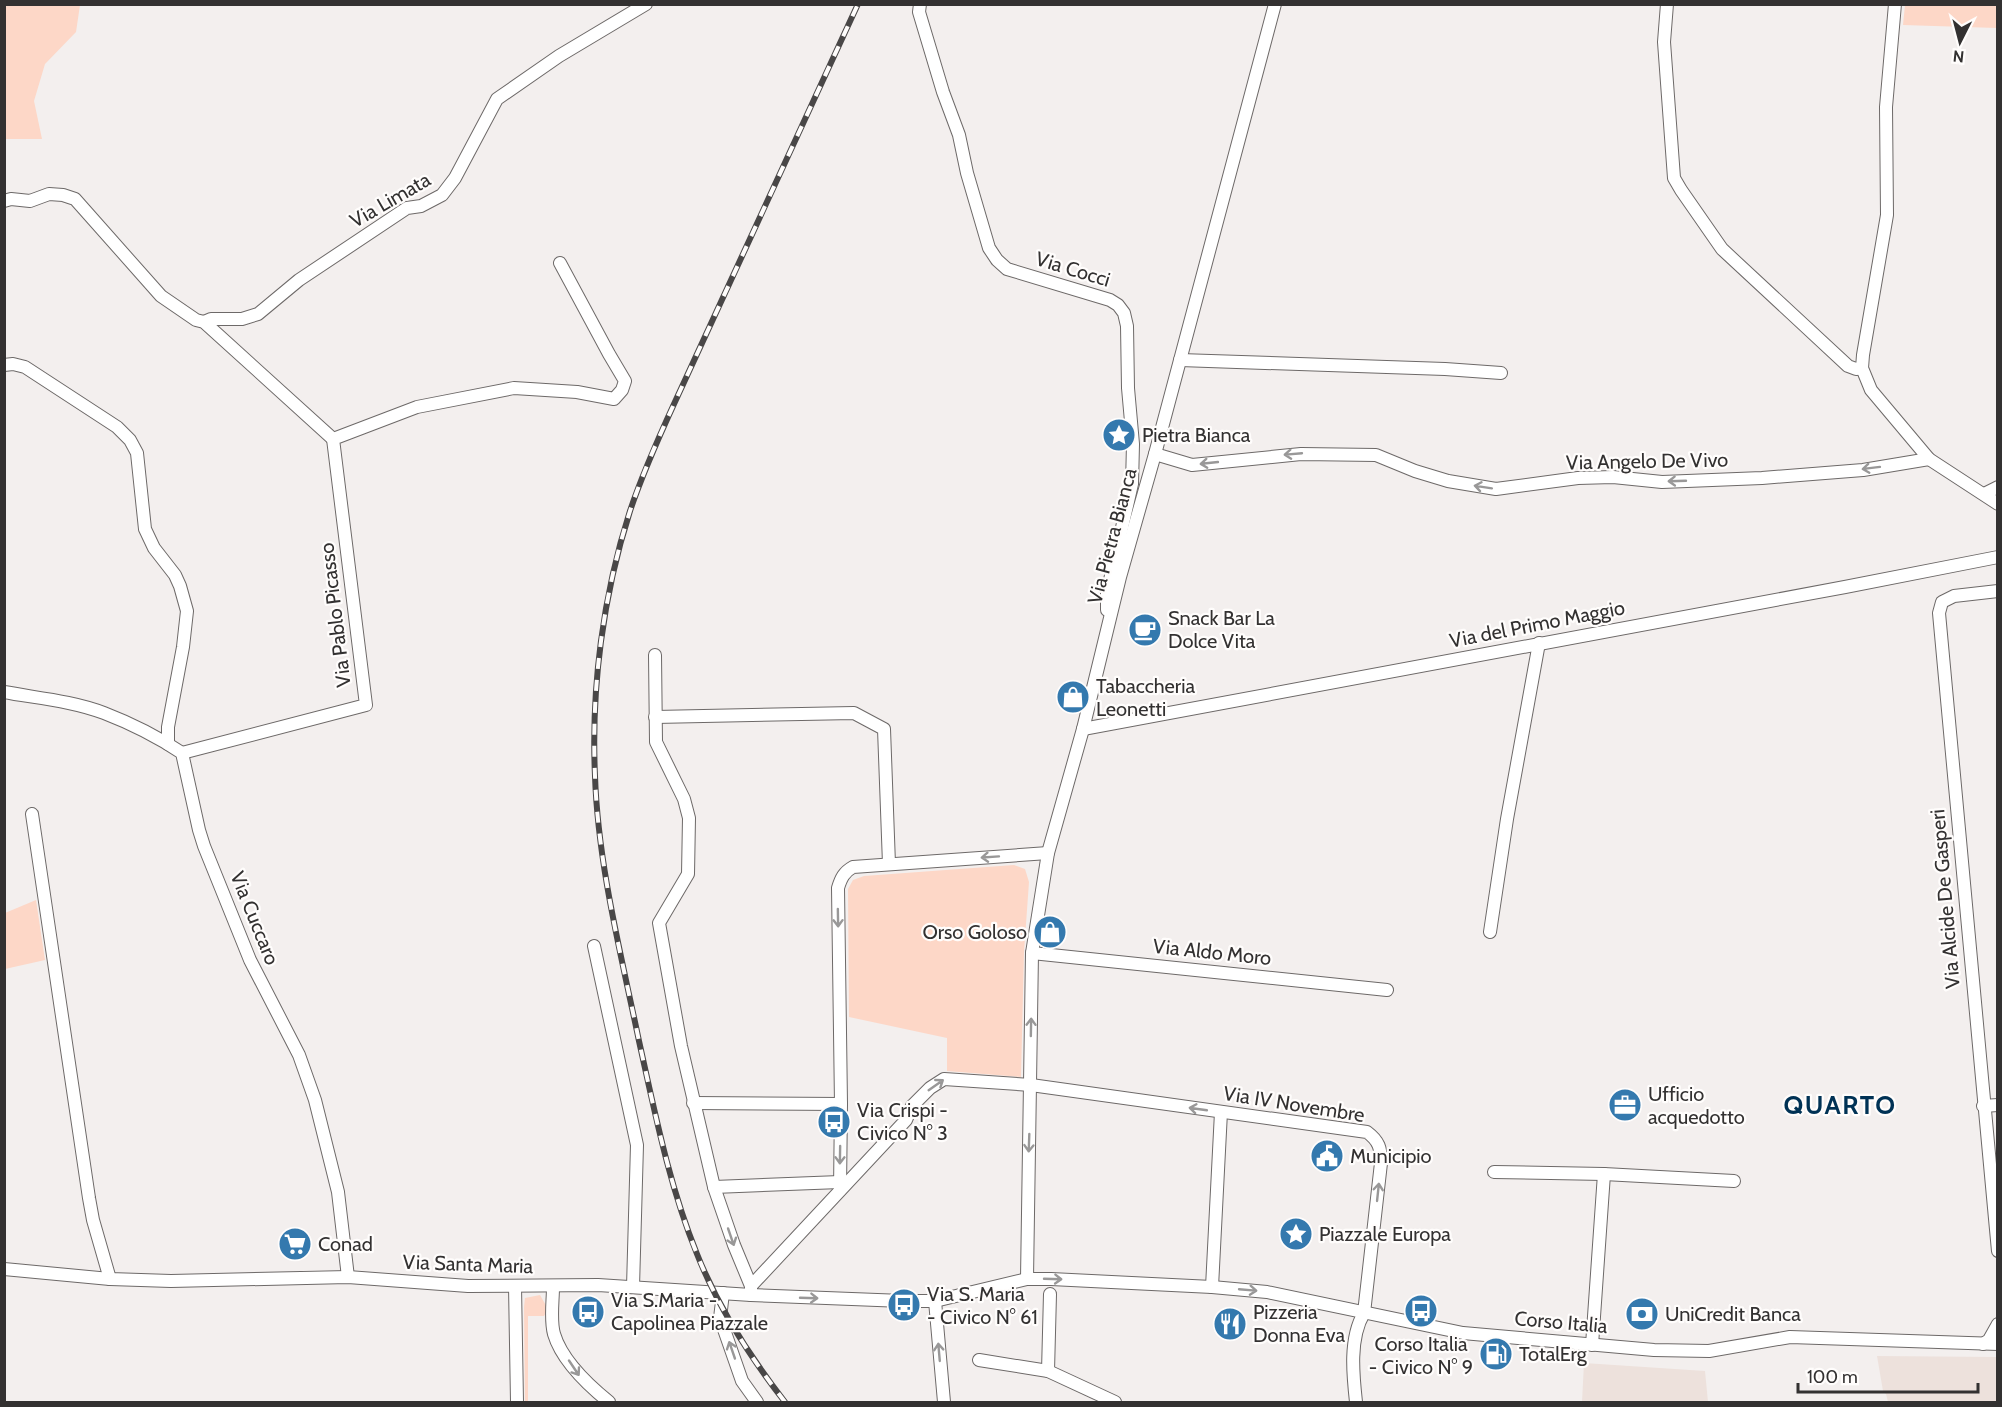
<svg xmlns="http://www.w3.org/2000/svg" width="2002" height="1407" viewBox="0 0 2002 1407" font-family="Cabin,sans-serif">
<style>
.built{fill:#ede1dc}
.green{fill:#fdd7c7}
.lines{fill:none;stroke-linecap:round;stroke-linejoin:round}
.minor-casing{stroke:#6d6968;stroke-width:14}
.minor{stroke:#fff;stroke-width:12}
.rail-casing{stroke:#494747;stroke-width:6}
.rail{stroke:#fffdfc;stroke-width:4;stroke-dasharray:11;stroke-linecap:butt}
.oneway{stroke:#999898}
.labels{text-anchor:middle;stroke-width:4.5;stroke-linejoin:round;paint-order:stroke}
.street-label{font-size:20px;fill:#333131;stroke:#fffdfc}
.poi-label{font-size:20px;fill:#333131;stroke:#fffdfc;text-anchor:start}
.district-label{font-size:26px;font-weight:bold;letter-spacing:1.5px;fill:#003255;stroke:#fffdfc}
</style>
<rect width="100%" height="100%" fill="#f3efee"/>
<!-- built -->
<g class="built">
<path d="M 1877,1356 L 1997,1357 L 1997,1402 L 1888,1402 L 1886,1394 L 1883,1391 Z"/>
<path d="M 1584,1363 L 1705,1371 L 1708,1402 L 1582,1402 Z"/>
</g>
<!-- green -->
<g class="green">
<path d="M 5,4 L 80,5 L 76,32 L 45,64 L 34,101 L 42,139 L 5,139 Z"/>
<path d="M 1905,5 L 1997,5 L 1997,28 L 1903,25 Z"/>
<path d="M 1014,865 L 1025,869 L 1029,882 L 1024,952 L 1021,1077 L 947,1071 L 947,1038 L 849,1017 L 848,889 L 853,880 L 864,876 Z"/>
<path d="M 36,900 L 45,960 L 5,969 L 5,913 Z"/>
<path d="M 540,1295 L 548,1309 L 544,1316 L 528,1316 L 528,1402 L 525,1402 L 524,1307 L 525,1298 Z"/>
</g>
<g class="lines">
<!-- minor casing -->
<g class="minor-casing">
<g id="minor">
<path d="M 920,4 L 919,12 L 943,92 L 959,135 L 967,173 L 989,248 L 997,260 L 1007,269 L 1110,300 L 1118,305 L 1124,313 L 1127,326 L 1128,388 L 1133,444 L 1132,484 L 1107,593 L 1107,610"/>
<path d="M 1667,4 L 1664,42 L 1674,178 L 1681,190 L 1722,249 L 1848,366 L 1856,369 L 1862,368"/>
<path d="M 1895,4 L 1886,107 L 1887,215 L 1863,355 L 1862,368 L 1871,390 L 1929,459 L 1998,504"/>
<path d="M 4,201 L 11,199 L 30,201 L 49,194 L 63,195 L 75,199 L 161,296 L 196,320 L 204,322 L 333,439"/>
<path d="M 204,322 L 211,319 L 242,319 L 258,314 L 299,280 L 407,208 L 421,206 L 442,195 L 455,178 L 497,99 L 559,56 L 646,4"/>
<path d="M 1180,360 L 1445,369 L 1501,373"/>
<path d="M 4,365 L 13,364 L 25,367 L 117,427 L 130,440 L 137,453 L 145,529 L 154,548 L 175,575 L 180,586 L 187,611 L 183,647 L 168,727 L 168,744"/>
<path d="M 1155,454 L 1192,465 L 1301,454 L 1376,455 L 1415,471 L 1448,481 L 1496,489 L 1578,478 L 1613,477 L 1662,482 L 1762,478 L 1863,470 L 1929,459"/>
<path d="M 1984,494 L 1998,487"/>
<path d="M 1998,591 L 1954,596 L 1942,602 L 1939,613 L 1998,1251"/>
<path d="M 655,655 L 656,742 L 684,799 L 689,818 L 688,874 L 659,923 L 681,1046 L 714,1187 L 734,1245 L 751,1286"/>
<path d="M 4,692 C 37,698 73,701 104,713 C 130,723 158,737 182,753 L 199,830 L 204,846 L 250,960 L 299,1055 L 315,1100 L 338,1192 L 348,1277"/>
<path d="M 655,717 L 854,713 L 884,729 L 889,864"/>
<path d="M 1083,729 L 1845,587 L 1998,557"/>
<path d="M 182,753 L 366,705 L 333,439 L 417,407 L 514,388 L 577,392 L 614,399 L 622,390 L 625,381 L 609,354 L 560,263"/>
<path d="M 32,814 L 89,1198 L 93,1220 L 110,1279"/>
<path d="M 1490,932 L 1507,819 L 1539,643"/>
<path d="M 594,946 L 637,1145 L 633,1287"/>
<path d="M 1032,953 L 1387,990"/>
<path d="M 693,1103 L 841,1104"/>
<path d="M 1983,1106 L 1998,1105"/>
<path d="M 1494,1172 L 1604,1174 L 1734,1181"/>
<path d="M 714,1187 L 840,1182"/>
<path d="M 840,1190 L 841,1104 L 838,888 C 841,878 844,872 853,867 L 1048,853"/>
<path d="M 4,1269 L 110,1279 L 171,1281 L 348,1277 L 468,1286 L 598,1285 L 751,1295 L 903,1301 L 935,1301 L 1027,1279 L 1051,1279 L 1212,1287 L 1267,1292 L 1463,1333 L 1654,1350 L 1709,1351 L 1790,1337 L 1998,1344"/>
<path d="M 1027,1279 L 1032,953 L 1048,853 L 1083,729 L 1120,577 L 1155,454 L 1275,4"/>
<path d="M 515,1286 L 517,1402"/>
<path d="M 553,1287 C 553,1301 550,1320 554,1334 C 562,1361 588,1385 609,1402"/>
<path d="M 1212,1287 L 1221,1112"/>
<path d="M 723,1293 L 720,1318 L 742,1381 L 757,1402"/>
<path d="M 751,1295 L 751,1286 L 906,1120 L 912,1106 L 930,1088 L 944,1079 L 1031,1085 L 1367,1132 C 1379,1141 1381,1148 1381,1163 L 1364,1313 C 1349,1338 1353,1375 1356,1402"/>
<path d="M 935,1301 L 944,1402"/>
<path d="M 1983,1344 L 1989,1340 L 1998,1324"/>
<path d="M 1592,1345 L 1604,1174"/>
<path d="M 979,1360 L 1048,1371 L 1115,1402"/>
<path d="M 1048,1371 L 1050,1294"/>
</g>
</g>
<!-- minor -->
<use href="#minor" class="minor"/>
<!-- rail casing -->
<g class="rail-casing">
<path id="rail" d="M 785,1402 C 750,1357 718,1307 697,1254 C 669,1185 655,1113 639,1041 C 621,954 598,865 595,776 C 591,688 603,595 630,511 C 642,475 658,439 674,404 L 858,4"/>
</g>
<!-- rail -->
<use href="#rail" class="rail"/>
</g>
<!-- one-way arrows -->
<defs><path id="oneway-shaft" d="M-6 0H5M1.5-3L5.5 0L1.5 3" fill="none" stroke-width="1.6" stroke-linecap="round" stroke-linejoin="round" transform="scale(1.5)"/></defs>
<g class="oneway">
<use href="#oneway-shaft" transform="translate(1293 454) rotate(175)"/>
<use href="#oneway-shaft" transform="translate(1209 463) rotate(174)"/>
<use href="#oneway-shaft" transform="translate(1871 468) rotate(173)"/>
<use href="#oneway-shaft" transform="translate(1677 481) rotate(178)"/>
<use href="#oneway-shaft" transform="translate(1483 487) rotate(-171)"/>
<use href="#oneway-shaft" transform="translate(990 857) rotate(176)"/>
<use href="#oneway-shaft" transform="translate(838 918) rotate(89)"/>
<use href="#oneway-shaft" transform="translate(1031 1027) rotate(-89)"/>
<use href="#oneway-shaft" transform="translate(936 1085) rotate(-35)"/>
<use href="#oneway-shaft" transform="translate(1198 1109) rotate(-172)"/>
<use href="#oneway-shaft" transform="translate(1029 1143) rotate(92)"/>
<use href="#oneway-shaft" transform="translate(840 1155) rotate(91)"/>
<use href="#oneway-shaft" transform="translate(1378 1192) rotate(-84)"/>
<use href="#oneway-shaft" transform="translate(731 1237) rotate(71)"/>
<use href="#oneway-shaft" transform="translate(1053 1279) rotate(2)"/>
<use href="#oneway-shaft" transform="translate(1248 1290) rotate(5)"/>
<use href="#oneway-shaft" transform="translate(809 1298) rotate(2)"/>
<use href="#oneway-shaft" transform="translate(732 1350) rotate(-109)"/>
<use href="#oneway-shaft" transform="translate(939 1352) rotate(-95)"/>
<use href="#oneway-shaft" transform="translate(574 1368) rotate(56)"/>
</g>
<!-- icons -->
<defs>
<g id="sight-disc" transform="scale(1.725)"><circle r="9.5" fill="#3479ae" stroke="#fffdfc"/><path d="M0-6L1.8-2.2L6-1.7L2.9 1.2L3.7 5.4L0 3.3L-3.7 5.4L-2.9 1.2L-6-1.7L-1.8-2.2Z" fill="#fff"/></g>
<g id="cafe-disc" transform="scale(1.725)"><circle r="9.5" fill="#3479ae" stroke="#fffdfc"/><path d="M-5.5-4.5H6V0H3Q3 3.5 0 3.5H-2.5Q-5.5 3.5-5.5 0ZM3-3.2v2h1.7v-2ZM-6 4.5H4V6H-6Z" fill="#fff"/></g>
<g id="shop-disc" transform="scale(1.725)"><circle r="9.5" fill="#3479ae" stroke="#fffdfc"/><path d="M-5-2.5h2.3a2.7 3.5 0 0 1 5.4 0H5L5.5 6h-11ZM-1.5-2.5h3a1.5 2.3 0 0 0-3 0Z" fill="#fff"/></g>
<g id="office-disc" transform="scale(1.725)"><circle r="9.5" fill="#3479ae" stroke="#fffdfc"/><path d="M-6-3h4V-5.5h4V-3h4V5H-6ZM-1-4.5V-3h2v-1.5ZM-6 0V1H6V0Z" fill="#fff"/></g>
<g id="bus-disc" transform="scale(1.725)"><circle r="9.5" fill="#3479ae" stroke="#fffdfc"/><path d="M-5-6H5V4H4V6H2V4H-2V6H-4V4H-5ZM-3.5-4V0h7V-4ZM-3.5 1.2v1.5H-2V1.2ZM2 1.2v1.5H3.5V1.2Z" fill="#fff"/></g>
<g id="civic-disc" transform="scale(1.725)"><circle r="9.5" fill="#3479ae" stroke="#fffdfc"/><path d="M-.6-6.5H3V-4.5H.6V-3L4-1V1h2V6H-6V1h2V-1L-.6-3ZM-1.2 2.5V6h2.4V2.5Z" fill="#fff"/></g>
<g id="supermarket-disc" transform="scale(1.725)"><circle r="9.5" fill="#3479ae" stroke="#fffdfc"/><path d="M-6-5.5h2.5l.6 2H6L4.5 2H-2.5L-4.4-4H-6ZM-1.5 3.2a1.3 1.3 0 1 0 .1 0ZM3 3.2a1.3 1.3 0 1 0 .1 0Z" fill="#fff"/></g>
<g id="bank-disc" transform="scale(1.725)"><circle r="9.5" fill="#3479ae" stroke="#fffdfc"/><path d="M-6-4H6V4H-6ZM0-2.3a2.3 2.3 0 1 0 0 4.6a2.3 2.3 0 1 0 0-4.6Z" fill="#fff"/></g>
<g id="restaurant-disc" transform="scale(1.725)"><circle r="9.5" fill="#3479ae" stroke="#fffdfc"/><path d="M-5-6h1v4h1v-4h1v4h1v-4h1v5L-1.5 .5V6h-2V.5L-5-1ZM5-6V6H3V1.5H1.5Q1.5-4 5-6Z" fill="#fff"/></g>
<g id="fuel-disc" transform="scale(1.725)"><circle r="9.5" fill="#3479ae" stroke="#fffdfc"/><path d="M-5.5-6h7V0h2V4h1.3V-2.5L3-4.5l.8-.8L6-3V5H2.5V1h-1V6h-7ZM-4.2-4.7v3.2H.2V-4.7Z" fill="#fff"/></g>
</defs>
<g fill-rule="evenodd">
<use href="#sight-disc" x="1119" y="435"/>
<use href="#cafe-disc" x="1145" y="630"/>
<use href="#shop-disc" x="1073" y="697"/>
<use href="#shop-disc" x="1050" y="932"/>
<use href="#office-disc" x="1625" y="1105"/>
<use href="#bus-disc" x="834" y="1122"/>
<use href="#civic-disc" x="1327" y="1156"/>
<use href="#sight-disc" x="1296" y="1234"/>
<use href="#supermarket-disc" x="295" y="1244"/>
<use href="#bus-disc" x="904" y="1305"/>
<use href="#bus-disc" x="1421" y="1311"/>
<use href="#bus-disc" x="588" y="1312"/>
<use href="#bank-disc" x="1642" y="1314"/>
<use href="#restaurant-disc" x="1230" y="1324"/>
<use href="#fuel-disc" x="1496" y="1354"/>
</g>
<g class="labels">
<!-- street labels -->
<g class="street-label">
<text transform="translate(390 200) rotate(-30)" y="7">Via Limata</text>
<text transform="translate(1073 269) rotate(17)" y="7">Via Cocci</text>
<text transform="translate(1647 461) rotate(-1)" y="7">Via Angelo De Vivo</text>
<text transform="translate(1112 536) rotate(-75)" y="7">Via Pietra Bianca</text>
<text transform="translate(335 615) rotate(-97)" y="7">Via Pablo Picasso</text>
<text transform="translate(1537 624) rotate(-11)" y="7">Via del Primo Maggio</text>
<text transform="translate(1945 899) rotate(-95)" y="7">Via Alcide De Gasperi</text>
<text transform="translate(255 918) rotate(68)" y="7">Via Cuccaro</text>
<text transform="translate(1212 952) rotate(6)" y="7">Via Aldo Moro</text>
<text transform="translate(1294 1104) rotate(9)" y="7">Via IV Novembre</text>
<text transform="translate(468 1264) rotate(2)" y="7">Via Santa Maria</text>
<text transform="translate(1561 1322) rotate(5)" y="7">Corso Italia</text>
</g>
<!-- poi labels -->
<g class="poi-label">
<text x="1142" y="442">Pietra Bianca</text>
<text x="1168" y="625">Snack Bar La<tspan x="1168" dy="23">Dolce Vita</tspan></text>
<text x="1096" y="693">Tabaccheria<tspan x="1096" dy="23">Leonetti</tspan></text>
<text x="1027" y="939" text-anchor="end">Orso Goloso</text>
<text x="1648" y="1101">Ufficio<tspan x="1648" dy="23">acquedotto</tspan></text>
<text x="857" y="1117">Via Crispi -<tspan x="857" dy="23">Civico N° 3</tspan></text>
<text x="1350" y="1163">Municipio</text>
<text x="1319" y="1241">Piazzale Europa</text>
<text x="318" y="1251">Conad</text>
<text x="927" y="1301">Via S. Maria<tspan x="927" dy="23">- Civico N° 61</tspan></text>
<text x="611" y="1307">Via S.Maria -<tspan x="611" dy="23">Capolinea Piazzale</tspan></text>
<text x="1253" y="1319">Pizzeria<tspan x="1253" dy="23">Donna Eva</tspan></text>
<text x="1665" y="1321">UniCredit Banca</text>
<text x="1421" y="1351" text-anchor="middle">Corso Italia<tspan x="1421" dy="23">- Civico N° 9</tspan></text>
<text x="1519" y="1361">TotalErg</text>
</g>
<!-- district labels -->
<g class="district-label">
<text x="1840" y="1114">QUARTO</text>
</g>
</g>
<!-- border -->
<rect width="2002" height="1407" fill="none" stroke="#333131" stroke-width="12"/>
<!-- north arrow -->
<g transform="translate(1960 42) rotate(186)" stroke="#fffdfc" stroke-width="4.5" paint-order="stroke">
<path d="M0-4.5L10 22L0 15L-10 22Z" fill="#333131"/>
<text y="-9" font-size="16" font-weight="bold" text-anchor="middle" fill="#333131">N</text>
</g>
<!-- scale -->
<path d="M1798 1383v9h180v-9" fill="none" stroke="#333131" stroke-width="3"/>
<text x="1807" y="1383" font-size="18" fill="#333131" stroke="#fffdfc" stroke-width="4.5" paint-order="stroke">100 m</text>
</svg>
